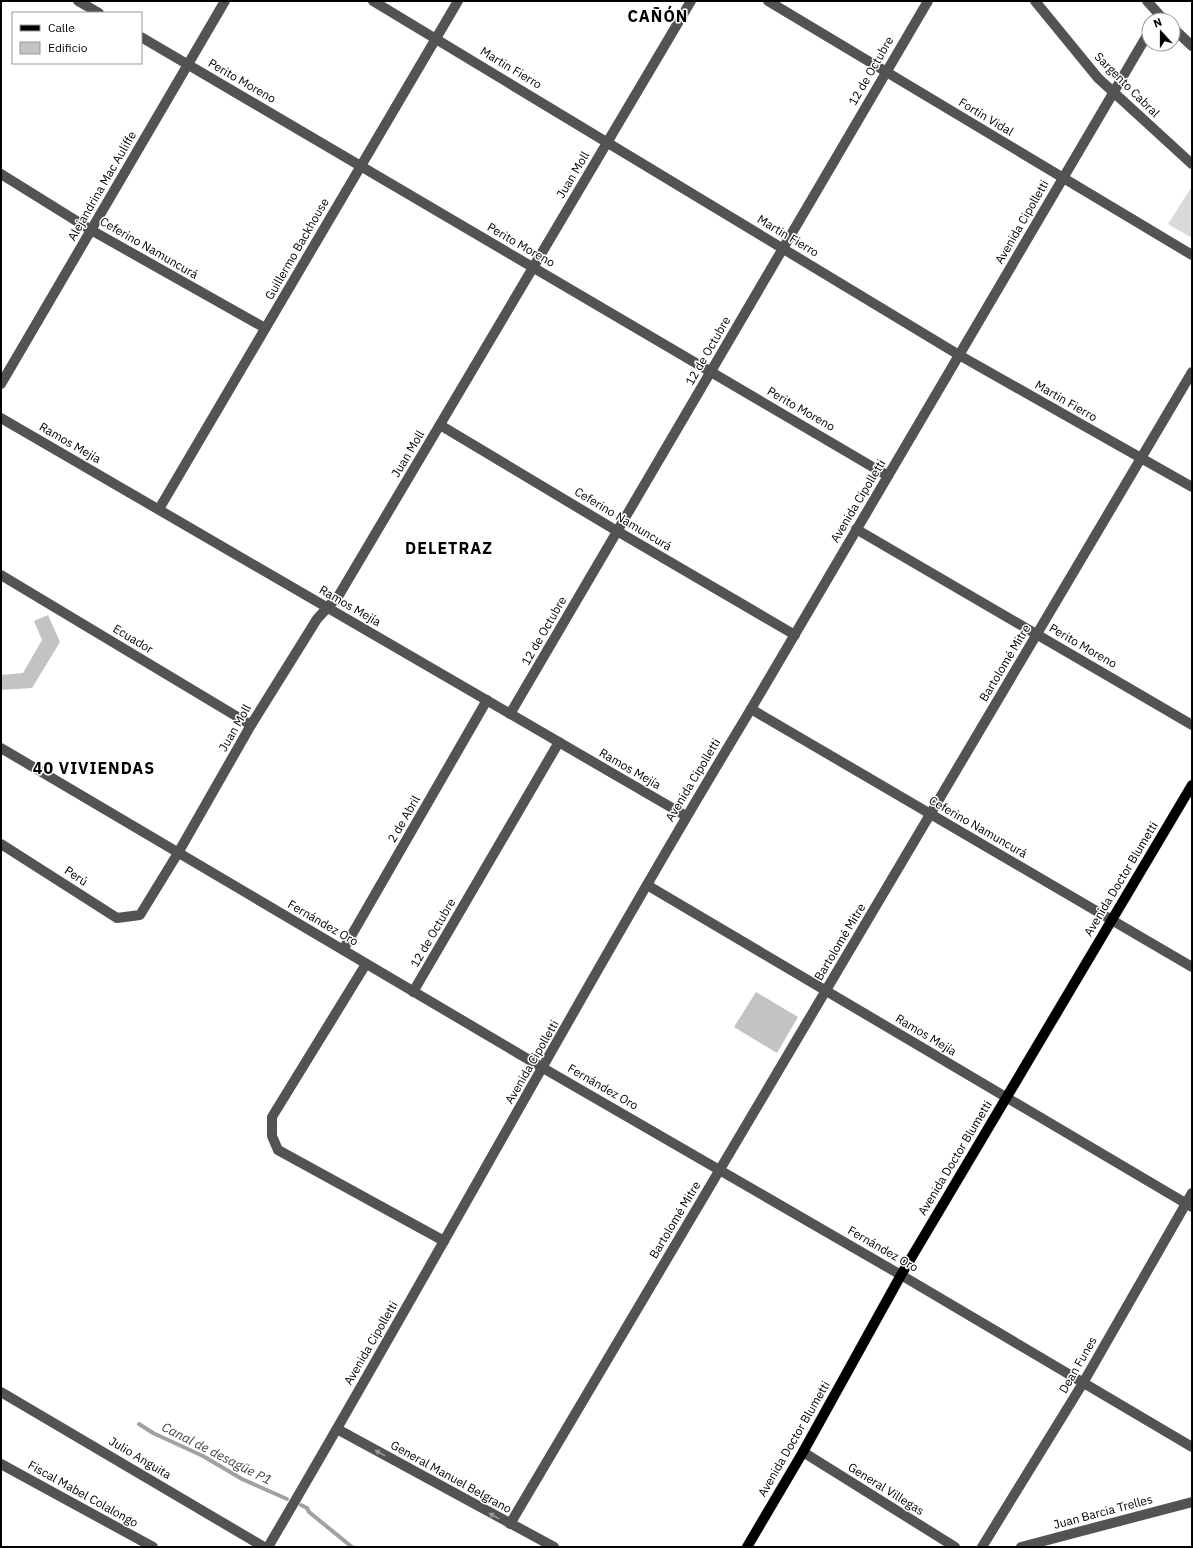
<svg xmlns="http://www.w3.org/2000/svg" width="1193" height="1548" viewBox="0 0 1193 1548" font-family="'IBM Plex Sans',sans-serif">
<style>
.green{fill:#dadada}
.lines{fill:none;stroke-linecap:round;stroke-linejoin:round}
.stream{stroke:#a1a1a1;stroke-width:4}
.building{fill:#c3c3c3}
.major-casing{stroke:#dbdbdb;stroke-width:11}
.minor{stroke:#535353;stroke-width:10}
.major{stroke:#000;stroke-width:10}
.oneway{fill:#989898}
.labels{text-anchor:middle;stroke-width:3;stroke-linejoin:round;paint-order:stroke}
.street-label{font-size:12px;fill:#000;stroke:#fff}
.water-label{font-size:13px;font-style:italic;fill:#424242;stroke:#fff}
.district-label{font-size:16px;font-weight:bold;letter-spacing:1px;fill:#000;stroke:#fff}
</style>
<rect width="100%" height="100%" fill="#fff"/>
<!-- green -->
<path class="green" d="M 1191,188 L 1192,189 L 1192,238 L 1168,224 Z"/>
<g class="lines">
<!-- stream -->
<g class="stream">
<path d="M 139,1424 L 153,1433 L 203,1456 L 242,1479 L 287,1499"/>
<path d="M 301,1505 L 307,1508 L 309,1512 L 352,1547"/>
</g>
</g>
<!-- building -->
<g class="building">
<path d="M 48,615 L 60,642 L 32,688 L 1,690 L 1,675 L 23,673 L 42,640 L 34,621 Z"/>
<path d="M 756,992 L 798,1017 L 777,1053 L 734,1027 Z"/>
</g>
<g class="lines">
<!-- major casing -->
<g class="major-casing">
<path id="major" d="M 747,1547 L 803,1452 L 901,1275 L 1192,785"/>
</g>
<!-- minor -->
<g class="minor">
<path d="M 78,1 L 99,13"/>
<path d="M 373,1 L 959,355 L 1192,487"/>
<path d="M 768,1 L 1192,255"/>
<path d="M 1035,1 L 1098,78 L 1192,164"/>
<path d="M 1147,1 L 1164,20"/>
<path d="M 1173,28 L 1192,46"/>
<path d="M 141,37 L 888,476"/>
<path d="M 1,174 L 91,230 L 265,328"/>
<path d="M 1,384 L 225,1"/>
<path d="M 1,418 L 686,816"/>
<path d="M 440,425 L 617,531 L 795,635"/>
<path d="M 159,509 L 458,1"/>
<path d="M 856,529 L 1192,725"/>
<path d="M 1,575 L 251,725"/>
<path d="M 751,709 L 1192,967"/>
<path d="M 510,714 L 928,1"/>
<path d="M 1,748 L 543,1068 L 901,1275 L 1192,1447"/>
<path d="M 1,844 L 117,918 L 140,915 L 178,853 L 251,725 L 317,619 L 339,595 L 691,1"/>
<path d="M 647,885 L 1192,1207"/>
<path d="M 343,950 L 487,700"/>
<path d="M 366,964 L 272,1117 L 272,1136 L 278,1150 L 444,1241"/>
<path d="M 413,992 L 559,742"/>
<path d="M 1,1392 L 264,1547"/>
<path d="M 337,1429 L 554,1547"/>
<path d="M 803,1452 L 955,1547"/>
<path d="M 1,1464 L 153,1547"/>
<path d="M 510,1524 L 1192,372"/>
<path d="M 268,1547 C 432,1269 584,985 751,709 L 1149,32"/>
<path d="M 982,1547 L 1083,1383 L 1192,1193"/>
<path d="M 1021,1547 L 1192,1502"/>
</g>
<!-- major -->
<use href="#major" class="major"/>
</g>
<!-- one-way arrows -->
<defs><path id="oneway-solid" d="M-6-.8H1V-3.2L6.5 0L1 3.2V.8H-6Z"/></defs>
<g class="oneway">
<use href="#oneway-solid" transform="translate(380 1453) rotate(-151)"/>
<use href="#oneway-solid" transform="translate(494 1516) rotate(-151)"/>
</g>
<g class="labels">
<!-- street labels -->
<g class="street-label">
<text transform="translate(511 68) rotate(31)" y="4">Martin Fierro</text>
<text transform="translate(871 71) rotate(-60)" y="4">12 de Octubre</text>
<text transform="translate(242 81) rotate(30)" y="4">Perito Moreno</text>
<text transform="translate(1127 85) rotate(45)" y="4">Sargento Cabral</text>
<text transform="translate(986 117) rotate(31)" y="4">Fortín Vidal</text>
<text transform="translate(573 175) rotate(-59)" y="4">Juan Moll</text>
<text transform="translate(102 186) rotate(-60)" y="4">Alejandrina Mac Auliffe</text>
<text transform="translate(1022 222) rotate(-60)" y="4">Avenida Cipolletti</text>
<text transform="translate(788 236) rotate(31)" y="4">Martin Fierro</text>
<text transform="translate(521 245) rotate(30)" y="4">Perito Moreno</text>
<text transform="translate(149 248) rotate(30)" y="4">Ceferino Namuncurá</text>
<text transform="translate(297 249) rotate(-60)" y="4">Guillermo Backhouse</text>
<text transform="translate(708 351) rotate(-60)" y="4">12 de Octubre</text>
<text transform="translate(1066 401) rotate(30)" y="4">Martin Fierro</text>
<text transform="translate(801 409) rotate(30)" y="4">Perito Moreno</text>
<text transform="translate(70 443) rotate(30)" y="4">Ramos Mejía</text>
<text transform="translate(408 454) rotate(-59)" y="4">Juan Moll</text>
<text transform="translate(858 501) rotate(-59)" y="4">Avenida Cipolletti</text>
<text transform="translate(623 519) rotate(31)" y="4">Ceferino Namuncurá</text>
<text transform="translate(350 606) rotate(30)" y="4">Ramos Mejía</text>
<text transform="translate(544 631) rotate(-60)" y="4">12 de Octubre</text>
<text transform="translate(133 639) rotate(31)" y="4">Ecuador</text>
<text transform="translate(1083 646) rotate(30)" y="4">Perito Moreno</text>
<text transform="translate(1005 663) rotate(-59)" y="4">Bartolomé Mitre</text>
<text transform="translate(235 728) rotate(-60)" y="4">Juan Moll</text>
<text transform="translate(630 769) rotate(30)" y="4">Ramos Mejía</text>
<text transform="translate(693 780) rotate(-59)" y="4">Avenida Cipolletti</text>
<text transform="translate(404 819) rotate(-60)" y="4">2 de Abril</text>
<text transform="translate(978 827) rotate(30)" y="4">Ceferino Namuncurá</text>
<text transform="translate(76 876) rotate(33)" y="4">Perú</text>
<text transform="translate(1121 879) rotate(-59)" y="4">Avenida Doctor Blumetti</text>
<text transform="translate(323 923) rotate(30)" y="4">Fernández Oro</text>
<text transform="translate(433 933) rotate(-60)" y="4">12 de Octubre</text>
<text transform="translate(840 942) rotate(-59)" y="4">Bartolomé Mitre</text>
<text transform="translate(926 1035) rotate(31)" y="4">Ramos Mejía</text>
<text transform="translate(532 1062) rotate(-60)" y="4">Avenida Cipolletti</text>
<text transform="translate(603 1087) rotate(30)" y="4">Fernández Oro</text>
<text transform="translate(955 1158) rotate(-59)" y="4">Avenida Doctor Blumetti</text>
<text transform="translate(675 1220) rotate(-59)" y="4">Bartolomé Mitre</text>
<text transform="translate(883 1249) rotate(30)" y="4">Fernández Oro</text>
<text transform="translate(371 1343) rotate(-60)" y="4">Avenida Cipolletti</text>
<text transform="translate(1078 1365) rotate(-60)" y="4">Dean Funes</text>
<text transform="translate(794 1439) rotate(-60)" y="4">Avenida Doctor Blumetti</text>
<text transform="translate(140 1458) rotate(31)" y="4">Julio Anguita</text>
<text transform="translate(451 1477) rotate(29)" y="4">General Manuel Belgrano</text>
<text transform="translate(886 1489) rotate(32)" y="4">General Villegas</text>
<text transform="translate(83 1494) rotate(29)" y="4">Fiscal Mabel Colalongo</text>
<text transform="translate(1103 1512) rotate(-15)" y="4">Juan Barcia Trelles</text>
</g>
<!-- water labels -->
<g class="water-label">
<text transform="translate(217 1453) rotate(27)" y="5">Canal de desagüe P1</text>
</g>
<!-- district labels -->
<g class="district-label">
<text x="658" y="22">CAÑÓN</text>
<text x="449" y="554">DELETRAZ</text>
<text x="94" y="774">40 VIVIENDAS</text>
</g>
</g>
<!-- border -->
<rect width="1193" height="1548" fill="none" stroke="#000000" stroke-width="4"/>
<!-- legend -->
<rect x="12" y="12" width="130" height="52" fill="#ffffff" stroke="#999999"/>
<rect x="20" y="25" width="20" height="6" fill="#000000" stroke="#999999"/>
<text x="48" y="32" font-size="12" fill="#000000">Calle</text>
<rect x="20" y="42" width="20" height="12" fill="#c3c3c3" stroke="#999999"/>
<text x="48" y="52" font-size="12" fill="#000000">Edificio</text>
<!-- north arrow -->
<g transform="translate(1161 32) rotate(339)"><circle r="19" fill="#ffffff" stroke="#999999"/>
<path d="M0-3L7 15L0 10L-7 15Z" fill="#000000"/>
<text y="-6" font-size="11" font-weight="bold" text-anchor="middle" fill="#000000">N</text>
</g>
</svg>
